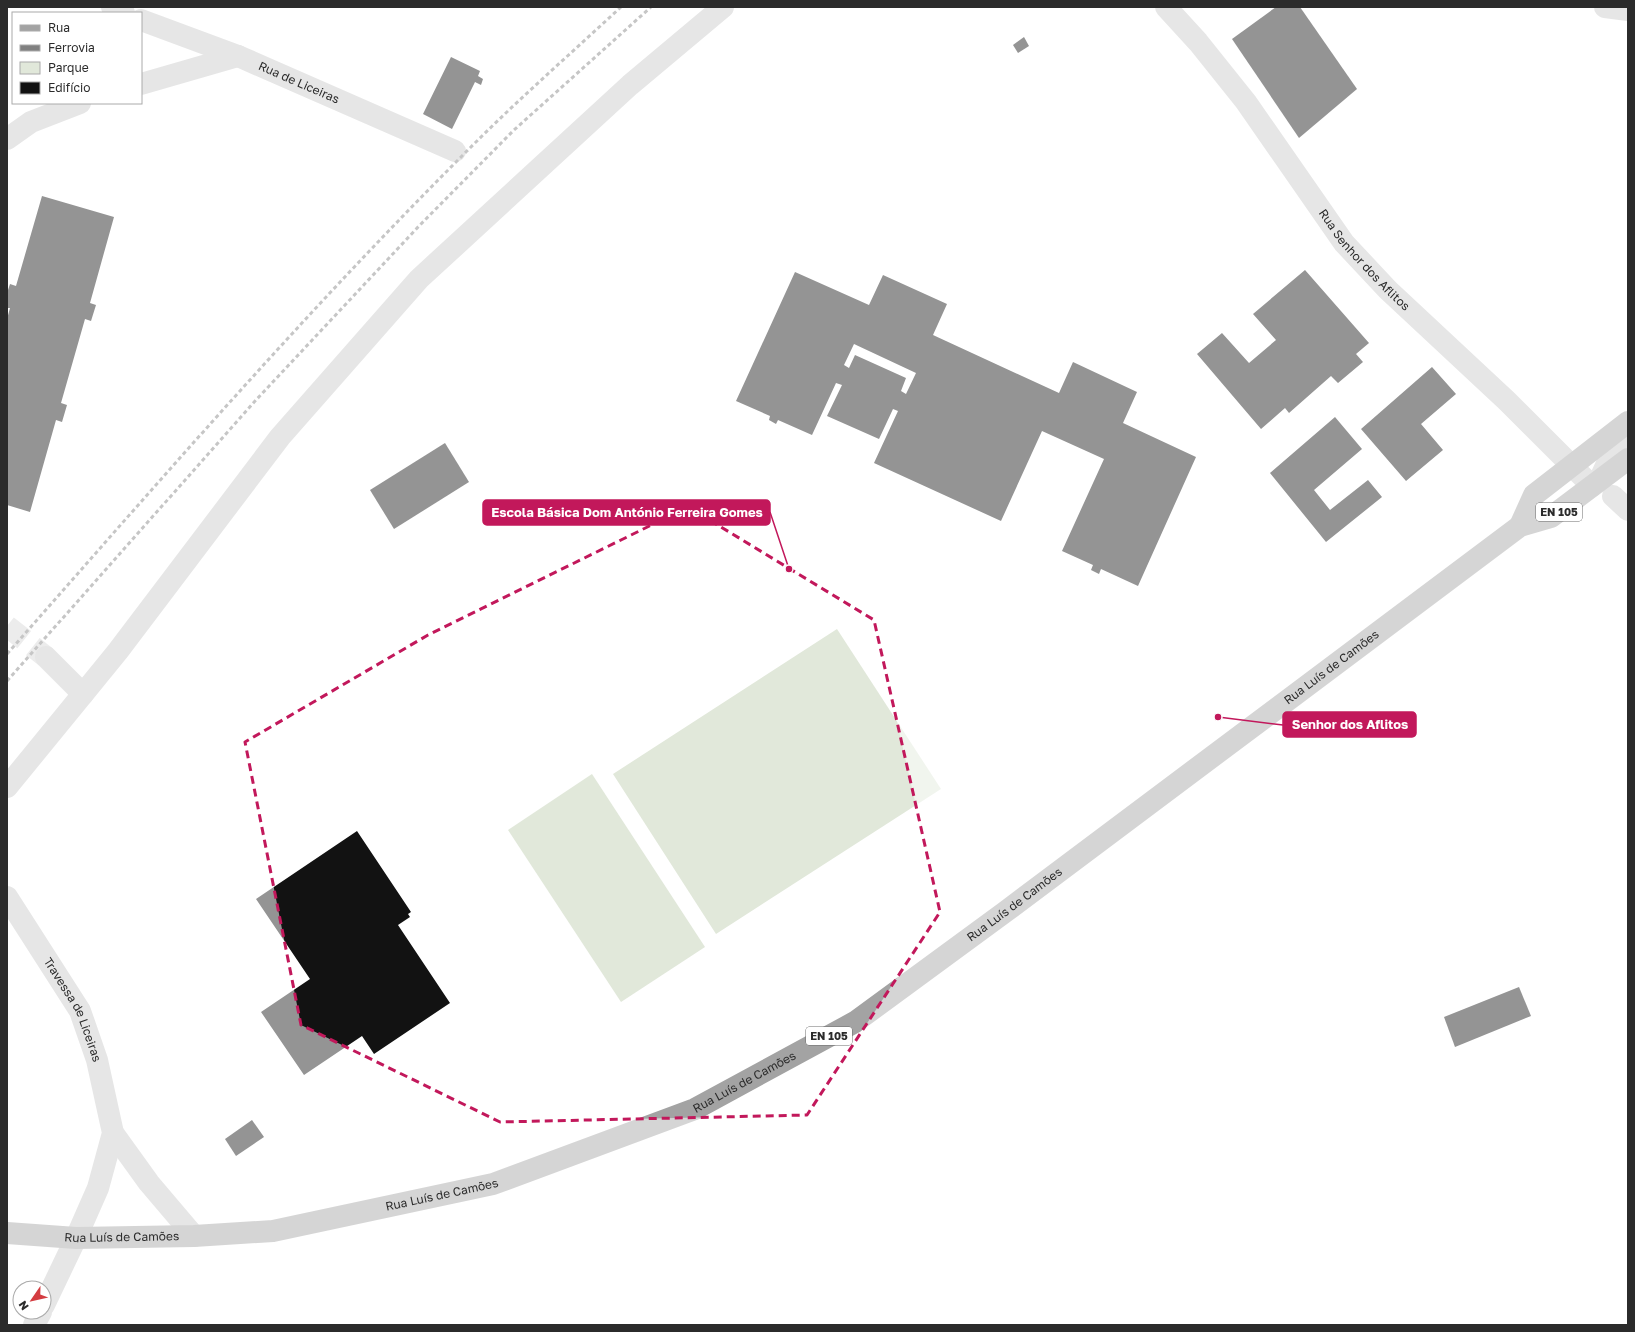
<svg xmlns="http://www.w3.org/2000/svg" width="1635" height="1332" viewBox="0 0 1635 1332" font-family="'Golos Text',sans-serif">
<style>
.green{fill:#e1e8da}
.building{fill:#121212;fill-rule:evenodd}
.lines{fill:none;stroke-linecap:round;stroke-linejoin:round}
.minor-tunnel{stroke:#d5d5d5;stroke-width:22;stroke-dasharray:22 11;stroke-linecap:butt}
.minor{stroke:#c8c8c8;stroke-width:22}
.major{stroke:#a3a3a3;stroke-width:22}
.rail{stroke:#808080;stroke-width:3;stroke-dasharray:4 3;stroke-linecap:butt}
.marked{fill:none;stroke:#c2185b;stroke-width:3;stroke-dasharray:8 5;stroke-linejoin:round}
.labels{text-anchor:middle;stroke-width:4;stroke-linejoin:round;paint-order:stroke}
.shield{fill:#fff;stroke:#6b6b6b;stroke-width:1}
.shield-label{font-size:11px;font-weight:bold;fill:#2b2b2b}
.street-label{font-size:12px;fill:#2b2b2b;stroke:#fff}
.leader{fill:none;stroke:#c2185b;stroke-width:1.5}
.callout-dot{fill:#c2185b;stroke:#fff;stroke-width:1.5}
.callout{fill:#c2185b;stroke:#c2185b;stroke-width:1.5}
.callout-label{font-size:13px;text-anchor:middle;font-weight:bold;fill:#fff}
</style>
<rect width="100%" height="100%" fill="#fff"/>
<!-- green -->
<g class="green">
<path d="M 837,629 L 941,789 L 716,934 L 613,774 Z"/>
<path d="M 592,774 L 705,947 L 621,1002 L 508,830 Z"/>
</g>
<!-- building -->
<g class="building">
<path d="M 1276,7 L 1300,7 L 1357,89 L 1299,138 L 1232,39 Z"/>
<path d="M 1024,37 L 1029,46 L 1018,53 L 1013,45 Z"/>
<path d="M 451,57 L 480,71 L 478,76 L 483,79 L 481,85 L 475,82 L 452,129 L 423,114 Z"/>
<path d="M 42,196 L 114,217 L 90,303 L 96,305 L 91,321 L 85,319 L 61,403 L 67,405 L 62,422 L 56,420 L 30,512 L 7,505 L 7,319 L 10,308 L 7,308 L 7,293 L 10,284 L 16,286 Z"/>
<path d="M 1305,270 L 1369,343 L 1356,354 L 1363,362 L 1338,383 L 1331,376 L 1289,413 L 1285,408 L 1261,429 L 1197,354 L 1222,333 L 1249,363 L 1276,340 L 1253,314 Z"/>
<path d="M 795,272 L 869,305 L 883,275 L 947,304 L 933,335 L 1059,393 L 1073,362 L 1137,392 L 1123,423 L 1196,457 L 1138,586 L 1101,569 L 1099,574 L 1091,570 L 1093,565 L 1062,551 L 1104,459 L 1042,431 L 1001,521 L 874,463 L 898,411 L 893,409 L 879,439 L 827,416 L 842,385 L 836,383 L 812,435 L 778,420 L 776,424 L 769,420 L 770,416 L 736,401 ZM 854,344 L 916,373 L 906,394 L 901,391 L 906,378 L 855,355 L 849,368 L 844,365 Z"/>
<path d="M 1432,367 L 1456,394 L 1421,424 L 1443,450 L 1406,481 L 1361,429 Z"/>
<path d="M 1335,417 L 1362,449 L 1314,490 L 1330,510 L 1368,480 L 1382,497 L 1326,542 L 1270,473 Z"/>
<path d="M 445,443 L 469,482 L 394,529 L 370,490 Z"/>
<path d="M 357,831 L 411,912 L 408,914 L 410,917 L 398,925 L 450,1003 L 374,1054 L 362,1036 L 304,1075 L 261,1012 L 310,979 L 256,899 Z"/>
<path d="M 1519,987 L 1531,1016 L 1455,1047 L 1444,1017 Z"/>
<path d="M 252,1120 L 264,1137 L 236,1156 L 225,1139 Z"/>
</g>
<g class="lines">
<!-- minor-tunnel -->
<path class="minor-tunnel" d="M 7,626 L 46,657"/>
<!-- minor -->
<g class="minor">
<path d="M 112,7 L 124,13"/>
<path id="s1" d="M 1166,7 L 1198,42 L 1246,102 L 1344,243 L 1388,290 L 1507,401 L 1592,486"/>
<path d="M 1605,7 L 1628,10"/>
<path id="s2" d="M 141,20 L 238,56 L 455,151"/>
<path d="M 141,84 L 238,56"/>
<path d="M 7,139 L 31,122 L 80,103"/>
<path d="M 1599,481 L 1612,453 L 1628,441"/>
<path d="M 1613,496 L 1628,510"/>
<path d="M 83,694 L 118,651 L 280,437 L 419,279 L 630,85 L 723,7"/>
<path d="M 7,787 L 83,694 L 46,657"/>
<path id="s3" d="M 7,897 L 80,1011 L 97,1060 L 113,1133 L 98,1188 L 76,1238 L 44,1305"/>
<path d="M 113,1133 L 149,1183 L 194,1236"/>
<path d="M 34,1325 L 41,1312"/>
</g>
<!-- major -->
<g class="major">
<path d="M 1520,526 L 1534,495 L 1628,422"/>
<path id="s4" d="M 7,1233 L 76,1238 L 194,1236 L 273,1231 L 493,1184 L 695,1109 L 855,1022 L 1005,912 L 1520,526 L 1551,517 L 1628,459"/>
</g>
<!-- rail -->
<g class="rail">
<path d="M 7,654 C 155,486 302,316 461,157 C 512,105 567,57 621,7"/>
<path d="M 7,681 L 256,400 L 419,226 L 514,130 L 651,7"/>
</g>
</g>
<!-- marked area -->
<path d="M0 0H1635V1332H0ZM 688,507 L 874,620 L 940,912 L 807,1115 L 500,1122 L 301,1025 L 245,742 L 428,635 Z" fill="#fff" fill-opacity=".55" fill-rule="evenodd"/>
<path class="marked" d="M 688,507 L 874,620 L 940,912 L 807,1115 L 500,1122 L 301,1025 L 245,742 L 428,635 Z"/>
<g class="labels">
<!-- shield labels -->
<g class="shield">
<rect x="1536" y="503" width="46" height="18" rx="3"/>
<rect x="806" y="1027" width="46" height="18" rx="3"/>
</g>
<g class="shield-label">
<text x="1559" y="516">EN 105</text>
<text x="829" y="1040">EN 105</text>
</g>
<!-- street labels -->
<g class="street-label">
<text dy="4" stroke="none"><textPath href="#s2" startOffset="170">Rua de Liceiras</textPath></text>
<text dy="4" stroke="none"><textPath href="#s1" startOffset="322">Rua Senhor dos Aflitos</textPath></text>
<text dy="4" stroke="none"><textPath href="#s4" startOffset="1483">Rua Luís de Camões</textPath></text>
<text dy="4" stroke="none"><textPath href="#s4" startOffset="1087">Rua Luís de Camões</textPath></text>
<text dy="4" stroke="none"><textPath href="#s3" startOffset="131">Travessa de Liceiras</textPath></text>
<text dy="4" stroke="none"><textPath href="#s4" startOffset="763">Rua Luís de Camões</textPath></text>
<text dy="4" stroke="none"><textPath href="#s4" startOffset="439">Rua Luís de Camões</textPath></text>
<text dy="4" stroke="none"><textPath href="#s4" startOffset="115">Rua Luís de Camões</textPath></text>
</g>
</g>
<!-- callouts -->
<path class="leader" d="M789 569L770 512M1218 717L1283 725"/>
<g class="callout-dot">
<circle cx="789" cy="569" r="4"/>
<circle cx="1218" cy="717" r="4"/>
</g>
<g class="callout">
<rect x="483" y="500" width="287" height="25" rx="4"/>
<rect x="1283" y="712" width="133" height="25" rx="4"/>
</g>
<g class="callout-label">
<text x="627" y="517">Escola Básica Dom António Ferreira Gomes</text>
<text x="1350" y="729">Senhor dos Aflitos</text>
</g>
<!-- border -->
<rect width="1635" height="1332" fill="none" stroke="#2b2b2b" stroke-width="16"/>
<!-- legend -->
<rect x="12" y="12" width="130" height="92" fill="#ffffff" stroke="#aaaaaa"/>
<rect x="20" y="25" width="20" height="6" fill="#a3a3a3" stroke="#aaaaaa"/>
<text x="48" y="32" font-size="12" fill="#2b2b2b">Rua</text>
<rect x="20" y="45" width="20" height="6" fill="#808080" stroke="#aaaaaa"/>
<text x="48" y="52" font-size="12" fill="#2b2b2b">Ferrovia</text>
<rect x="20" y="62" width="20" height="12" fill="#e1e8da" stroke="#aaaaaa"/>
<text x="48" y="72" font-size="12" fill="#2b2b2b">Parque</text>
<rect x="20" y="82" width="20" height="12" fill="#121212" stroke="#aaaaaa"/>
<text x="48" y="92" font-size="12" fill="#2b2b2b">Edifício</text>
<!-- north arrow -->
<g transform="translate(32 1300) rotate(236)"><circle r="19" fill="#ffffff" stroke="#aaaaaa"/>
<path d="M0-3L7 15L0 10L-7 15Z" fill="#d43c41"/>
<text y="-6" font-size="11" font-weight="bold" text-anchor="middle" fill="#2b2b2b">N</text>
</g>
</svg>
